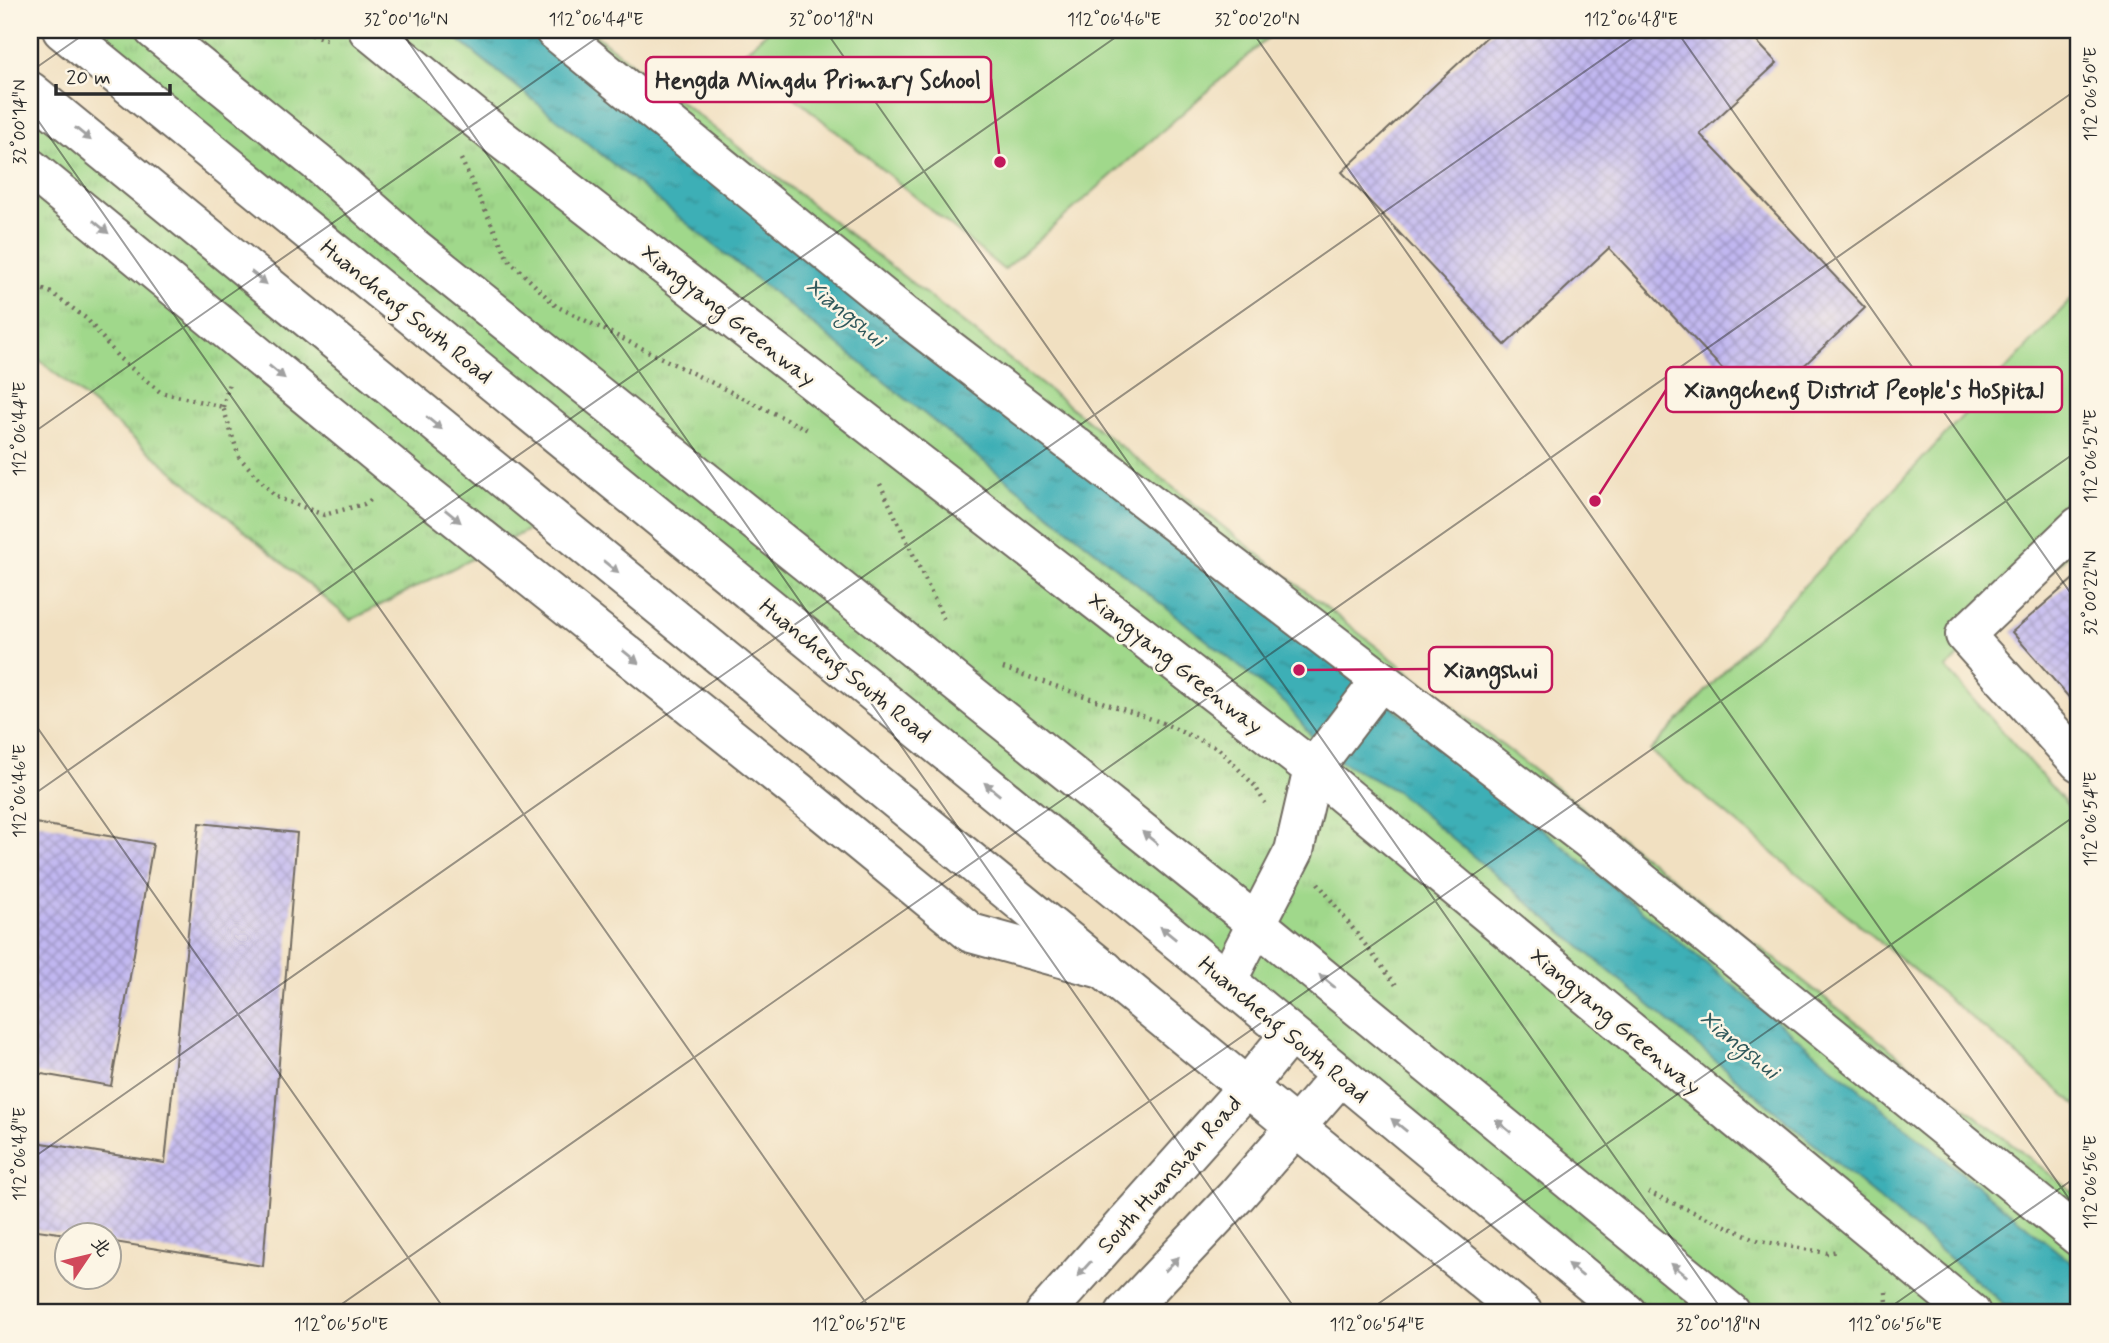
<svg xmlns="http://www.w3.org/2000/svg" width="2109" height="1343" font-family="Mynerve,'LXGW WenKai TC',sans-serif">
	<style>
		.grass { fill: #a0d88b; stroke: #66825b; stroke-width: 2 }
		.park { fill: url(#park-tufts); stroke: #66825b; stroke-width: 2 }
		.water { fill: url(#water-ripples); stroke: #346d70; stroke-width: 2 }
		.building { fill: url(#building-cross-hatch) }
		.lines { fill: none; stroke-linecap: round; stroke-linejoin: round }
		.minor-casing { stroke: #706a60; stroke-width: 42 }
		.major-casing { stroke: #706a60; stroke-width: 42 }
		.highway-casing { stroke: #706a60; stroke-width: 42 }
		.path { stroke: #706a60; stroke-width: 4.5; stroke-dasharray: 2 5; stroke-linecap: butt }
		.minor { stroke: #fff; stroke-width: 38 }
		.major { stroke: #fff; stroke-width: 38 }
		.highway { stroke: #fff; stroke-width: 38 }
		.oneway { fill: #a0a0a0 }
		.ticks { fill: none; stroke: #2b2b2b; stroke-width: 2; stroke-opacity: 0.45 }
		.labels { text-anchor: middle; stroke-width: 5; stroke-linejoin: round; paint-order: stroke }
		.street-label { font-size: 23px; fill: #2b2b2b; stroke: #fcf5e5 }
		.water-label { font-size: 24px; font-style: italic; fill: #31595c; stroke: #fcf5e5 }
		.leader { fill: none; stroke: #c2185b; stroke-width: 2.5 }
		.callout-dot { fill: #c2185b; stroke: #fcf5e5; stroke-width: 2.5 }
		.callout { fill: #fcf5e5; stroke: #c2185b; stroke-width: 2.5 }
		.callout-label { font-size: 24px; text-anchor: middle; font-weight: bold; fill: #2b2b2b }
		.neatline { fill: none; stroke: #2b2b2b; stroke-width: 2.5 }
		.ticks-label { font-size: 18px; text-anchor: middle; fill: #2b2b2b }
	</style>
	<defs>
		<pattern id="park-tufts" width="24" height="20" patternUnits="userSpaceOnUse" patternTransform="scale(1.75)"><rect width="24" height="20" fill="#a0d88b"/><path d="M3 7l-1-3M5 7V3M7 7l1-3M15 17l-1-3M17 17v-4M19 17l1-3" fill="none" stroke="#8aba78"/></pattern>
		<pattern id="water-ripples" width="26" height="14" patternUnits="userSpaceOnUse" patternTransform="scale(1.75)"><rect width="26" height="14" fill="#3dafb6"/><path d="M2 4q2-2 4 0t4 0M15 11q2-2 4 0t4 0" fill="none" stroke="#338f94"/></pattern>
		<pattern id="building-cross-hatch" width="8" height="8" patternUnits="userSpaceOnUse" patternTransform="scale(1.75)"><rect width="8" height="8" fill="#c1b7f1"/><path d="M0 0l8 8M0 8l8-8" fill="none" stroke="#9d95c3"/></pattern>
	</defs>
	<rect width="100%" height="100%" fill="#fcf5e5"/>
	<filter id="ink" filterUnits="userSpaceOnUse"><feTurbulence type="fractalNoise" baseFrequency=".0143" numOctaves="2"/><feDisplacementMap in="SourceGraphic" scale="14" xChannelSelector="R" yChannelSelector="G"/><feConvolveMatrix kernelMatrix="1 2 1 2 8 2 1 2 1" color-interpolation-filters="sRGB"/></filter>
	<filter id="wash" filterUnits="userSpaceOnUse"><feTurbulence type="fractalNoise" baseFrequency=".00686" numOctaves="4" result="noise"/><feDisplacementMap in="SourceGraphic" scale="28" xChannelSelector="R" yChannelSelector="G"/><feGaussianBlur stdDeviation="1.57" result="paint"/><feColorMatrix in="noise" values="0 0 0 0 0 0 0 0 0 0 0 0 0 0 0 0 0 1.4 0 .05"/><feComposite in="paint" operator="in"/></filter>
	<g filter="url(#wash)">
		<rect width="100%" height="100%" fill="#f1e0c1"/>
		<path class="grass" d="M769 30H1277L1004 270 742 54Z
			M2079 291V545L1946 668 2079 818V1107L1650 751Z"/>
		<path class="park" d="M62 30H589L2079 1197V1313H1627Z
			M30 91 552 518 351 620 30 352Z"/>
		<path class="water" d="M446 30H549L1437 743 2079 1269V1313H2014L1396 791 1325 753 1286 704Z"/>
		<g id="blocks">
			<path class="building" d="M1494 30H1746L1777 63 1700 134 1865 308 1759 408 1609 248 1505 345 1342 172Z
				M2079 574V709L2012 632Z
				M30 822 153 844 111 1086 30 1072Z
				M199 823 297 833 263 1266 108 1241V1234H66L30 1229V1141L165 1163Z"/>
		</g>
	</g>
	<g filter="url(#ink)">
		<use href="#blocks" fill-opacity="0" stroke="#706a60" stroke-width="2"/>
		<g class="lines">
			<defs>
				<path id="minor" d="M154 30 317 162 412 246 1257 924 1731 1313
					M368 30 496 135 1313 769 1971 1313
					M554 30 903 314 1605 852 2079 1237
					M30 168 416 486 794 788 971 933 1105 970
					M2079 526 1965 635 2079 762
					M1227 981 1294 851 1313 769 1381 680"/>
				<path id="major" d="M1045 1313 1247 1087 1290 1034
					M1125 1313 1236 1196 1340 1076"/>
				<path id="highway" d="M62 30 1227 981 1627 1313
					M30 91 1523 1313"/>
			</defs>
			<use href="#minor" class="minor-casing"/>
			<use href="#major" class="major-casing"/>
			<use href="#highway" class="highway-casing"/>
			<path class="path" d="M298 30 330 41
				M461 159 508 259 556 306 810 431
				M30 285 52 293 87 319 119 358 160 392 223 407 239 457 276 497 324 515 364 504 374 498
				M223 407 229 383
				M880 484 945 622
				M1003 668 1163 723 1219 749 1255 786 1265 803
				M1318 883 1396 985
				M1648 1192 1760 1241 1827 1253 1838 1251
				M1886 1292 1887 1302 1891 1313"/>
			<use href="#minor" class="minor"/>
			<use href="#major" class="major"/>
			<use href="#highway" class="highway"/>
		</g>
		<defs><path id="oneway-solid" d="M-6-.8H1V-3.2L6.5 0L1 3.2V.8H-6Z" transform="scale(1.75)"/></defs>
		<g class="oneway">
			<use href="#oneway-solid" transform="translate(83 134) rotate(39)"/>
			<use href="#oneway-solid" transform="translate(101 227) rotate(40)"/>
			<use href="#oneway-solid" transform="translate(259 278) rotate(39)"/>
			<use href="#oneway-solid" transform="translate(277 372) rotate(39)"/>
			<use href="#oneway-solid" transform="translate(434 423) rotate(39)"/>
			<use href="#oneway-solid" transform="translate(453 516) rotate(39)"/>
			<use href="#oneway-solid" transform="translate(611 567) rotate(39)"/>
			<use href="#oneway-solid" transform="translate(631 657) rotate(39)"/>
			<use href="#oneway-solid" transform="translate(992 789) rotate(-141)"/>
			<use href="#oneway-solid" transform="translate(1150 838) rotate(-141)"/>
			<use href="#oneway-solid" transform="translate(1168 933) rotate(-141)"/>
			<use href="#oneway-solid" transform="translate(1327 981) rotate(-141)"/>
			<use href="#oneway-solid" transform="translate(1399 1125) rotate(-141)"/>
			<use href="#oneway-solid" transform="translate(1503 1126) rotate(-141)"/>
			<use href="#oneway-solid" transform="translate(1172 1264) rotate(-46)"/>
			<use href="#oneway-solid" transform="translate(1084 1269) rotate(132)"/>
			<use href="#oneway-solid" transform="translate(1575 1270) rotate(-141)"/>
			<use href="#oneway-solid" transform="translate(1679 1270) rotate(-141)"/>
		</g>
	</g>
	<path class="ticks" d="M400 30 1298 1313M825 30 1724 1313M1251 30 2079 1213M1676 30 2079 605M30 72 90 30M30 109 873 1313M30 435 608 30M30 717 447 1313M30 797 1126 30M30 1160 1644 30M329 1313 2079 88M847 1313 2079 450M1365 1313 2079 813M1882 1313 2079 1175"/>
	<g class="labels">
		<g class="street-label">
			<text transform="translate(407 311) rotate(39)" y="8">Huancheng South Road</text>
			<text transform="translate(729 315) rotate(38)" y="8">Xiangyang Greenway</text>
			<text transform="translate(1176 663) rotate(38)" y="8">Xiangyang Greenway</text>
			<text transform="translate(846 670) rotate(39)" y="8">Huancheng South Road</text>
			<text transform="translate(1616 1021) rotate(40)" y="8">Xiangyang Greenway</text>
			<text transform="translate(1284 1029) rotate(40)" y="8">Huancheng South Road</text>
			<text transform="translate(1169 1174) rotate(-48)" y="8">South Huanshan Road</text>
		</g>
		<g class="water-label">
			<text transform="translate(846 312) rotate(39)" y="8">Xiangshui</text>
			<text transform="translate(1740 1044) rotate(39)" y="8">Xiangshui</text>
		</g>
	</g>
	<path class="leader" d="M1000 162L991 79M1595 501L1666 390M1299 670L1429 669"/>
	<g class="callout-dot">
		<circle cx="1000" cy="162" r="7"/>
		<circle cx="1595" cy="501" r="7"/>
		<circle cx="1299" cy="670" r="7"/>
	</g>
	<g class="callout">
		<rect x="646" y="57" width="345" height="45" rx="7"/>
		<rect x="1666" y="367" width="396" height="45" rx="7"/>
		<rect x="1429" y="647" width="123" height="45" rx="7"/>
	</g>
	<g class="callout-label">
		<text x="818" y="88">Hengda Mingdu Primary School</text>
		<text x="1864" y="398">Xiangcheng District People's Hospital</text>
		<text x="1491" y="678">Xiangshui</text>
	</g>
	<rect width="2109" height="1343" fill="none" stroke="#fcf5e5" stroke-width="77"/>
	<g transform="translate(88 1256) rotate(55)"><circle r="33" fill="#fcf5e5" stroke="#a8a49b" stroke-width="2"/>
	<path d="M0-5L12 26L0 18L-12 26Z" fill="#d1495b"/>
	<text y="-10" font-size="19" font-weight="bold" text-anchor="middle" fill="#2b2b2b">北</text>
	</g>
	<path d="M56 84v10h114v-10" fill="none" stroke="#2b2b2b" stroke-width="3.5"/>
	<text x="66" y="84" font-size="21" fill="#2b2b2b" stroke="#fcf5e5" stroke-width="5" paint-order="stroke">20 m</text>
	<rect x="38" y="38" width="2032" height="1266" class="neatline"/>
	<g class="ticks-label">
		<text x="406" y="25">32°00'16"N</text>
		<text x="596" y="25">112°06'44"E</text>
		<text x="831" y="25">32°00'18"N</text>
		<text x="1114" y="25">112°06'46"E</text>
		<text x="1257" y="25">32°00'20"N</text>
		<text x="1631" y="25">112°06'48"E</text>
		<text transform="translate(2090 94) rotate(-90)" y="6">112°06'50"E</text>
		<text transform="translate(19 122) rotate(-90)" y="6">32°00'14"N</text>
		<text transform="translate(19 429) rotate(-90)" y="6">112°06'44"E</text>
		<text transform="translate(2090 456) rotate(-90)" y="6">112°06'52"E</text>
		<text transform="translate(2090 593) rotate(-90)" y="6">32°00'22"N</text>
		<text transform="translate(19 791) rotate(-90)" y="6">112°06'46"E</text>
		<text transform="translate(2090 819) rotate(-90)" y="6">112°06'54"E</text>
		<text transform="translate(19 1154) rotate(-90)" y="6">112°06'48"E</text>
		<text transform="translate(2090 1182) rotate(-90)" y="6">112°06'56"E</text>
		<text x="341" y="1330">112°06'50"E</text>
		<text x="859" y="1330">112°06'52"E</text>
		<text x="1377" y="1330">112°06'54"E</text>
		<text x="1718" y="1330">32°00'18"N</text>
		<text x="1895" y="1330">112°06'56"E</text>
	</g>
</svg>
